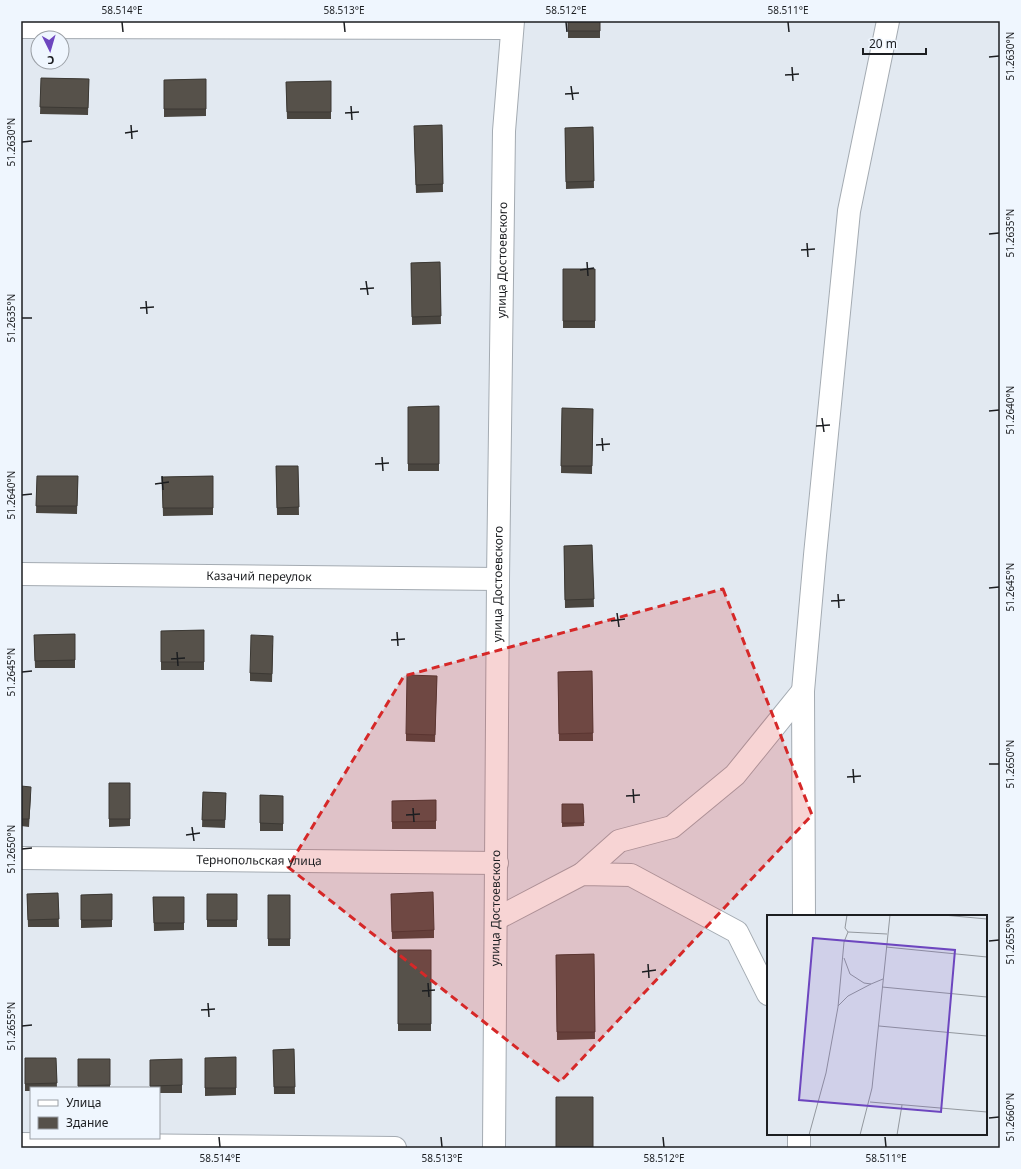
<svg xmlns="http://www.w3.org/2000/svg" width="1021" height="1169" font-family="'Noto Sans',sans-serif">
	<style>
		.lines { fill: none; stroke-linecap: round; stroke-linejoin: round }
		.minor-casing { stroke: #a4abb2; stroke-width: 24 }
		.minor { stroke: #fff; stroke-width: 22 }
		.wall { fill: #4a4640 }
		.building { fill: #56514a; stroke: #3c3934 }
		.marked { fill: #d62828; fill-opacity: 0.2; stroke: #d62828; stroke-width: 3; stroke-dasharray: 8 5; stroke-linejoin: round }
		.ticks { fill: none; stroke: #1c1e21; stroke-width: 1.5 }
		.labels { text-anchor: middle; stroke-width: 4; stroke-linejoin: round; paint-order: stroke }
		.street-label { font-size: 12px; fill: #1c1e21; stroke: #eff6fe }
		.inset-road { fill: none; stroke: #93989e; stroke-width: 1 }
		.view { fill: #6d46bf; fill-opacity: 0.15; stroke: #6d46bf; stroke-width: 2 }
		.inset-edge { fill: none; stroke: #1c1e21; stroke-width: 2 }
		.neatline { fill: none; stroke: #1c1e21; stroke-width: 1.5 }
		.ticks-label { font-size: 10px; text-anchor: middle; fill: #1c1e21 }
	</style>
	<rect width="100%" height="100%" fill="#e2e9f1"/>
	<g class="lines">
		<defs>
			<g id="minor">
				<path d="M21 27 511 28"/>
				<path id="s1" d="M21 574 498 579"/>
				<path id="s2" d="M21 858 497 863"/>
				<path d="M582 874 619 841 672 827 735 775 803 691"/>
				<path d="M804 916 803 691 815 555 849 211 888 21"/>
				<path d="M496 919 582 874 631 875 737 932 768 994"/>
				<path d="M799 1134V1148"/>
				<path d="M21 1144 395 1148"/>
				<path id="s3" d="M494 1148 498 579 504 131 513 21"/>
			</g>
		</defs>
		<use href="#minor" class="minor-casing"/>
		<use href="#minor" class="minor"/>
	</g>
	<path class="wall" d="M568 21H600V38H568Z
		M41 78 89 79 88 115 40 114Z
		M206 79V116L164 117V80Z
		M331 81V119H287L286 82Z
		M442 125 443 192 416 193 414 133Z
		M593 127 594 188 566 189 565 128Z
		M440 262 441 324 412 325 411 263Z
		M563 269H595V328H563Z
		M439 406V471H408V407Z
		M562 408 593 409 592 474 561 473Z
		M276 466H298L299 515H277Z
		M37 476H78L77 514 36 513Z
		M213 476V515L163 516 162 477Z
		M592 545 594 607 565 608 564 546Z
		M204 630V670H161V631Z
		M75 634V668H35L34 635Z
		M273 644 272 682 250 681V673Z
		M592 671 593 741H559L558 672Z
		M437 676 435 742 406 741V734Z
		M109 783H130V826L109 827Z
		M21 786 31 794 29 827 21 826Z
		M203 792 226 793 225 828 202 827Z
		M260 795 283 796V831H260Z
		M436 800V829H392V801Z
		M562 804H583L584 826 562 827Z
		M58 893 59 927H28L27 894Z
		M112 894V927L81 928V895Z
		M207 894H237V927H207Z
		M391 894 434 930V938L392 939Z
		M268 895H290V946H268Z
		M153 897H184V930L154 931Z
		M398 950H431V1031H398Z
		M594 954 595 1039 557 1040 556 955Z
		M294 1049 295 1094H274L273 1050Z
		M236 1057V1095L205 1096V1058Z
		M25 1058H56L57 1088H31V1091H25Z
		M78 1059H110V1088H78Z
		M182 1059V1093H159V1088H150V1060Z"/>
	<path class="building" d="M568 21H600V31H568Z
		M41 78 89 79 88 108 40 107Z
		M206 79V109H164V80Z
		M331 81V112H287L286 82Z
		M442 125 443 184 416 185 414 126Z
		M593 127 594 181 566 182 565 128Z
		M440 262 441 316 412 317 411 263Z
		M563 269H595V321H563Z
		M439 406V464H408V407Z
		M562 408 593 409 592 466H561Z
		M276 466H298L299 507 277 508Z
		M37 476H78L77 506H36Z
		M213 476V508H163L162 477Z
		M592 545 594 599 565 600 564 546Z
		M204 630V662H161V631Z
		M75 634V660L35 661 34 635Z
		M251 635 273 636 272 674 250 673Z
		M592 671 593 733 559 734 558 672Z
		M407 675 437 676 435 735 406 734Z
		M109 783H130V819H109Z
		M21 786 31 787 29 819H21Z
		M203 792 226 793 225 820H202Z
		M260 795 283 796V824L260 823Z
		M436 800V821L392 822V801Z
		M562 804H583L584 823H562Z
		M433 892 434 930 392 932 391 894Z
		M58 893 59 919 28 920 27 894Z
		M112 894V920H81V895Z
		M207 894H237V920H207Z
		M268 895H290V939H268Z
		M153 897H184V923H154Z
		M398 950H431V1024H398Z
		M594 954 595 1032H557L556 955Z
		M294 1049 295 1087H274L273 1050Z
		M236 1057V1088H205V1058Z
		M25 1058H56L57 1083 25 1084Z
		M78 1059H110V1085L78 1086Z
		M182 1059V1085L150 1086V1060Z
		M556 1097H593V1148H556Z"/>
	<path class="marked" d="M723 589 812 815 560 1082 288 867 404 676Z"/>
	<path class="ticks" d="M122 22 123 32M344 22 345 32M566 22 567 32M788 22 789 32M989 57 999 56M792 67 793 81M785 75 799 74M571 86 573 100M565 94 579 93M351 106 352 120M345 113 359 112M131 125 132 139M125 133 138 131M22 142 32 141M989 234 999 233M807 243 808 257M801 250 815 249M587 262 588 276M580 270 594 268M366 281 368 295M360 289 374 288M146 301 147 314M140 308 154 307M22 318H32M989 411 999 410M822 418 824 432M816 426 830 425M602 438 603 451M596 445 610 444M382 457 383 471M375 464 389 463M162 476 163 490M155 484 169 482M22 495 32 494M989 588 999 587M838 594 839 608M831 601 845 600M617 613 619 627M611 621 625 619M397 632 398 646M391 640 405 639M177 652 178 666M171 659 185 658M22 672 32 671M989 764H999M853 769 854 783M847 777 861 776M633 789 634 803M626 796 640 795M413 808 414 822M406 815 420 814M192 827 194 841M186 835 200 833M22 849 32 848M989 941 999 940M648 964 649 978M642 972 656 970M428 983 429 997M422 991 435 990M208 1003 209 1017M201 1010 215 1009M22 1026 32 1025M989 1118 999 1117M219 1137 220 1147M441 1137 442 1147M663 1137 664 1147M885 1137 886 1147"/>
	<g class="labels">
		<g class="street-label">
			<text dy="4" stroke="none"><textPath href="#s3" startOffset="888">улица Достоевского</textPath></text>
			<text dy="4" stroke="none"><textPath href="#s1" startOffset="238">Казачий переулок</textPath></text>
			<text dy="4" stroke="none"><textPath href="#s3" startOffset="564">улица Достоевского</textPath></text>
			<text dy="4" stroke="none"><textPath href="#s2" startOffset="238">Тернопольская улица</textPath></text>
			<text dy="4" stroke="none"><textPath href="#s3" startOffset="240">улица Достоевского</textPath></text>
		</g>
	</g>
	<g transform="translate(767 915)">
		<rect width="220" height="220" fill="#e2e9f1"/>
		<path class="inset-road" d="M80 0 78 13 81 17 120 19M176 0 220 4M119 32 220 42M77 43 83 59 97 68 104 69 116 64M115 72 220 82M71 91 81 81 104 69M112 111 220 121M103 187 220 197M42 220 59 158 71 92 77 27 81 17M93 220 105 173 123 0M130 220 135 190"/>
		<path class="view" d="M46 23 188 35 174 197 32 185Z"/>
		<rect width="220" height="220" class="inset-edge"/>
	</g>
	<rect width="1021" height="1169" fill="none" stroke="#eff6fe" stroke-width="44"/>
	<rect x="30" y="1087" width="130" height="52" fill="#eff6fe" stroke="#9ba0a6"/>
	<rect x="38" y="1100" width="20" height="6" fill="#ffffff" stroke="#9ba0a6"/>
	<text x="66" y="1107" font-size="12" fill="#1c1e21">Улица</text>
	<rect x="38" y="1117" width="20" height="12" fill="#56514a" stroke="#9ba0a6"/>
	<text x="66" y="1127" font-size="12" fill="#1c1e21">Здание</text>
	<g transform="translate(50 50) rotate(175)"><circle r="19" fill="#eff6fe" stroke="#9ba0a6"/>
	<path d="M0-3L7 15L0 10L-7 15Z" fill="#6d46bf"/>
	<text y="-6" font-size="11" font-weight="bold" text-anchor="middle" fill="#1c1e21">С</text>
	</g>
	<path d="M863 48v6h63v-6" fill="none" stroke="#1c1e21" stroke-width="2"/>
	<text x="869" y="48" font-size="12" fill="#1c1e21" stroke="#eff6fe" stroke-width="3" paint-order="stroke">20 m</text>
	<rect x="22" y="22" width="977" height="1125" class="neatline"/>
	<g class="ticks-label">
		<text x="122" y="14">58.514°E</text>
		<text x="344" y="14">58.513°E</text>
		<text x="566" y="14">58.512°E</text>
		<text x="788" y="14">58.511°E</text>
		<text transform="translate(1010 56) rotate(-90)" y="4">51.2630°N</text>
		<text transform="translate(11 142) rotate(-90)" y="4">51.2630°N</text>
		<text transform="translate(1010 233) rotate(-90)" y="4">51.2635°N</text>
		<text transform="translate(11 318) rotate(-90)" y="4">51.2635°N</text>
		<text transform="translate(1010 410) rotate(-90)" y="4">51.2640°N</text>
		<text transform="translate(11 495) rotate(-90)" y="4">51.2640°N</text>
		<text transform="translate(1010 587) rotate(-90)" y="4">51.2645°N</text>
		<text transform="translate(11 672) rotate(-90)" y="4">51.2645°N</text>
		<text transform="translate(1010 764) rotate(-90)" y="4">51.2650°N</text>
		<text transform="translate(11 849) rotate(-90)" y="4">51.2650°N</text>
		<text transform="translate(1010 940) rotate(-90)" y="4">51.2655°N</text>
		<text transform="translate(11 1026) rotate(-90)" y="4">51.2655°N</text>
		<text transform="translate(1010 1117) rotate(-90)" y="4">51.2660°N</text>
		<text x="220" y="1162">58.514°E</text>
		<text x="442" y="1162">58.513°E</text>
		<text x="664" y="1162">58.512°E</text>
		<text x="886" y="1162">58.511°E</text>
	</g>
</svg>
